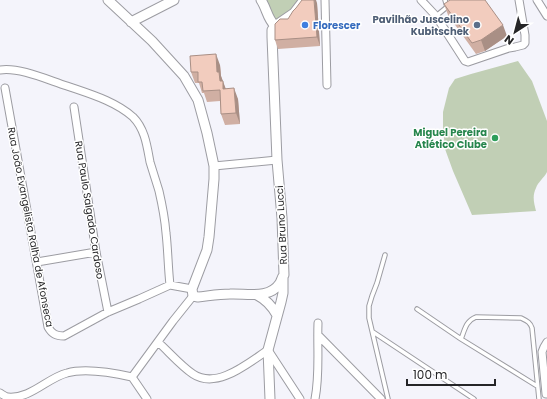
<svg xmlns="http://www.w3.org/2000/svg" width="547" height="399" font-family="Poppins,sans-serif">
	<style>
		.green { fill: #c1cfb5 }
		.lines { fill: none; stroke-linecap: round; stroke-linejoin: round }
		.service-casing { stroke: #9c9ca2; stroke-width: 5.5 }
		.minor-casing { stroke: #9c9ca2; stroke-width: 9 }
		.tertiary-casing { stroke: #9c9ca2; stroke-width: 11 }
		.service { stroke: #fff; stroke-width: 3.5 }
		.minor { stroke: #fff; stroke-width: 7 }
		.tertiary { stroke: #fff; stroke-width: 9 }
		.wall { fill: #d0afa3 }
		.shaded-wall { fill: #a98f85 }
		.building { fill: #f2ccbe; stroke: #a98f85 }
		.shop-dot { fill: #3f7fe0; stroke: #fff; stroke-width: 1.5 }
		.service-dot { fill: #5c6f8a; stroke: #fff; stroke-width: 1.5 }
		.leisure-dot { fill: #2e9e5b; stroke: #fff; stroke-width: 1.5 }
		.labels { text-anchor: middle; stroke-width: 3; stroke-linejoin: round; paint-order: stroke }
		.service-label { font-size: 10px; font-weight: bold; fill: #4e5e75; stroke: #fff; text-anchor: end }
		.shop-label { font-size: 10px; font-weight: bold; fill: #366cbe; stroke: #fff; text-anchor: start }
		.leisure-label { font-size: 10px; font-weight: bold; fill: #27864d; stroke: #fff; text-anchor: end }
		.street-label { font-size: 10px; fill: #252527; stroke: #fff }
	</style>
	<rect width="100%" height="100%" fill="#f4f4fb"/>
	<path class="green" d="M264 0H301L295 8 277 21 272 17Z
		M518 61 532 81 547 121V172C544 178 538 182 536 188 532 196 534 203 536 211L472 215 453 171 445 149 443 127V112L449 88 455 79 471 74Z"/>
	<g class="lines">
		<defs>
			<path id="service" d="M436 16 447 7 445 0
				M385 255 377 283 372 296 369 306V318L388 399
				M417 309 461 339 537 386
				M373 332 474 399
				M461 339C465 329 466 321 476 317L521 318C527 321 530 322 532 328L539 399"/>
			<path id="minor" d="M325 0 327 85
				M421 0 436 16 465 61 468 62 509 48 515 47 523 45 525 43V35L519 0
				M537 0 547 16
				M0 70C20 67 48 80 67 86 90 94 115 101 133 117 145 129 147 146 150 162 153 172 156 181 159 191 162 204 165 220 166 233 168 250 168 267 170 285
				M5 88 48 327C52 334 56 336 64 336L108 312 139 299 170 285 192 289
				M74 107 96 252 108 312
				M214 166 277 160
				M37 262 96 252
				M318 335 381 399
				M158 342C169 352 181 366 193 374 217 390 248 363 268 350L300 399
				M132 377 147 399
				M0 393C3 395 6 397 8 397 31 399 47 378 67 373 85 368 114 373 132 377L173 321 193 296
				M546 394 542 352 544 347 547 342
				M315 399C320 374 317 348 318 323"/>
			<path id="tertiary" d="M108 0 152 41 184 76 198 100 207 133 214 166V179L209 237 207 250 192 289 193 296 198 297C208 296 219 294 230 294 246 293 269 300 280 283 281 281 282 277 284 275L282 218 277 160 272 37V30L275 26
				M261 0C267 9 267 18 275 26L294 13 304 0
				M131 22 174 0
				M257 295C267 300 272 306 277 315
				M270 399 268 350 281 302 283 293V278"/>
		</defs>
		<use href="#service" class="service-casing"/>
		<use href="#minor" class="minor-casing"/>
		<use href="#tertiary" class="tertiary-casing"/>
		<use href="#service" class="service"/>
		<use href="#minor" class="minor"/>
		<use href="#tertiary" class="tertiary"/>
	</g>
	<path class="wall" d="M317 3 320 46 278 49 275 40Z
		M444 4 507 36 485 51 476 54 448 15Z
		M220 65 221 76 225 88 238 99 240 124 225 125 221 114 220 101 207 102 204 93H202L199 83H195L191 72Z"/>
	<path class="shaded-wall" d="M314 0H316L317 3 320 46 317 37Z
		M503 25 507 36 485 51 481 40Z
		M216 54 220 65 221 76 227 92V100L217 72Z
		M234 88 238 99 240 124 236 113Z"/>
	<path class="building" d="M302 0H314L317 37 275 40V24L280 19H288L293 11 296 8Z
		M450 0H485L503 25 481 40 472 43 444 4Z
		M216 54 217 72H219L220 81H223V89L234 88 236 113 221 114 220 90 203 91 202 82H198V72H191L190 56Z"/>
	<circle class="shop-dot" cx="305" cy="25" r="4"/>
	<circle class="service-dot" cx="477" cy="25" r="4"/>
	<circle class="leisure-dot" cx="495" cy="138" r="4"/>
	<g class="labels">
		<g class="service-label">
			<text x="469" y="23">Pavilhão Juscelino<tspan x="469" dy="12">Kubitschek</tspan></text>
		</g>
		<g class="shop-label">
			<text x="313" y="29">Florescer</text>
		</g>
		<g class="leisure-label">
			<text x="487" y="136">Miguel Pereira<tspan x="487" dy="12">Atlético Clube</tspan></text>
		</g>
		<g class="street-label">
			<text transform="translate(90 210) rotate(81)" y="4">Rua Paulo Salgado Cardoso</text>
			<text transform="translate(281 225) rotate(-93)" y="4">Rua Bruno Lucci</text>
			<text transform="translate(31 227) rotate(79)" y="4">Rua João Evangelista Ralha de Afonseca</text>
		</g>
	</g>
	<g transform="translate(515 32) rotate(216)" stroke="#ffffff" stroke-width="3" paint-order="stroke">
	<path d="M0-3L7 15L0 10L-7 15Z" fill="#252527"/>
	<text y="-6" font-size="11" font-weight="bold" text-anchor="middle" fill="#252527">N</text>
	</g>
	<path d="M407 379v6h88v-6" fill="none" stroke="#252527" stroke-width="2"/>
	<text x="413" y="379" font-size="12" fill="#252527" stroke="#ffffff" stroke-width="3" paint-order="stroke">100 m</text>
</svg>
